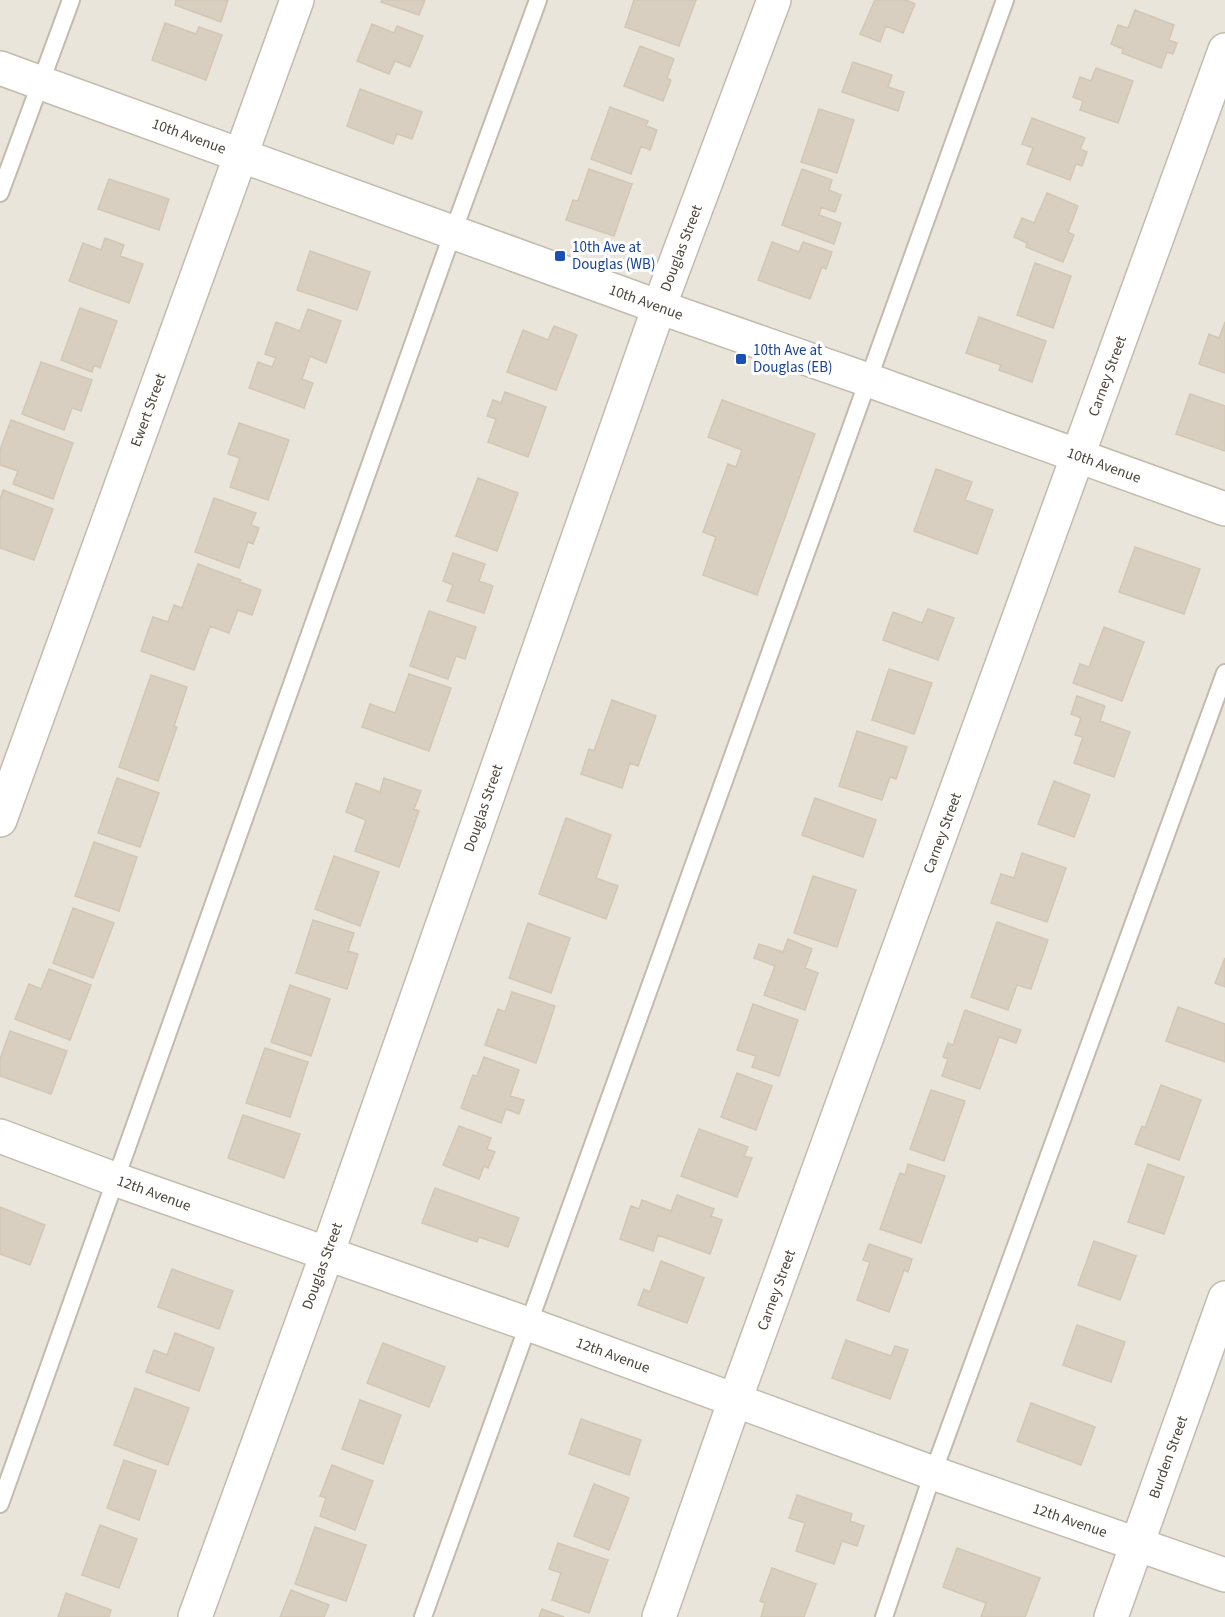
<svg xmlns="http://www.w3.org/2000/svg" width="1225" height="1617" font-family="'Source Sans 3',sans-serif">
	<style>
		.residential { fill: #eae5da }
		.building { fill: #d8cfc1; stroke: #d3c7b4; stroke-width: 1.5 }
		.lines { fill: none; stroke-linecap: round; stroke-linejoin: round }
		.service-casing { stroke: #c2bbae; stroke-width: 20 }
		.minor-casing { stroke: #c2bbae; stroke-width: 36 }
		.tertiary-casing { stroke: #c2bbae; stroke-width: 36 }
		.service { stroke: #fff; stroke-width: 16 }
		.minor { stroke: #fff; stroke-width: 33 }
		.tertiary { stroke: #fff; stroke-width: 33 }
		.transit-dot { fill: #1a4fb4; stroke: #fff; stroke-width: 2 }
		.labels { text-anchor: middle; stroke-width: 6; stroke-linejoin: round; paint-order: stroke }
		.street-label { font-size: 15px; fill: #4b4439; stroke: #fff }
		.transit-label { font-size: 15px; fill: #164399; stroke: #fff; text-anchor: start }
	</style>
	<rect width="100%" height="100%" fill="#f6f3ec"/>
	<path class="residential" d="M0 0H1225V1617H0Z"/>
	<path class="building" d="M176 0H228L221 22 175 5Z
		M382 0H425L419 15 381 2Z
		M634 0H696L679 46 625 27Z
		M875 0H906L915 4 903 33 886 26 880 42 860 34Z
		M1135 10 1174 25 1169 40 1177 43 1173 54 1167 52 1161 68 1122 53 1123 49 1111 44 1118 25 1128 28Z
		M165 23 196 34 199 27 222 35 206 80 152 60Z
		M372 24 394 33 397 26 423 36 410 67 395 61 389 74 357 61Z
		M640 46 674 59 667 78 671 80 663 101 624 86Z
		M853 62 892 75 888 87 904 92 898 111 842 92Z
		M1096 68 1133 81 1118 123 1080 110 1083 101 1073 97 1080 77 1091 81Z
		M360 89 422 112 412 139 397 134 393 144 347 126Z
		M610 107 648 121 646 126 657 130 650 150 641 146 631 174 591 159Z
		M819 109 854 120 837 173 801 162Z
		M1032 118 1085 138 1080 149 1087 152 1082 166 1076 164 1070 180 1027 164 1033 148 1022 144Z
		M589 169 632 184 614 236 566 220 573 200 578 201Z
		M802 169 832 180 829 190 841 195 835 212 821 207 819 215 841 223 834 244 782 225Z
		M109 179 169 199 159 230 98 209Z
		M1047 193 1078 206 1068 232 1074 235 1063 262 1026 247 1027 243 1014 237 1022 218 1034 223Z
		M105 238 124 245 120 256 143 264 129 303 69 281 83 243 101 250Z
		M772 242 799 252 803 242 832 252 826 269 822 267 810 299 758 280Z
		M310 251 370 272 357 310 297 290Z
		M1035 263 1071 276 1053 328 1017 315Z
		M80 308 117 321 100 368 94 365 92 372 61 360Z
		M308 309 341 321 326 363 310 356 302 379 313 383 304 408 249 388 258 362 272 367 276 358 265 354 276 322 300 331Z
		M979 317 1046 341 1032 382 999 370 1001 365 966 353Z
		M1225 322V373L1199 364 1209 334 1219 338Z
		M554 326 577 335 556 390 507 372 523 330 548 340Z
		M41 362 92 380 81 411 72 408 64 430 22 414Z
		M505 392 546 407 528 457 488 442 496 419 487 416 493 400 501 403Z
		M1190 394 1225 406V451L1176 434Z
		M722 400 815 434 757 595 703 575 716 537 703 532 728 464 736 467 742 450 708 437Z
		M11 420 73 443 53 499 13 484 18 471 0 465V450Z
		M239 423 289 440 268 500 230 487 240 458 228 454Z
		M936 469 972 482 965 500 993 510 977 554 914 531Z
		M478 478 518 493 497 551 456 536Z
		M3 490 53 509 34 560 0 548V499Z
		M214 498 256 513 251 525 259 528 253 544 248 542 239 568 195 552Z
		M1135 547 1200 569 1184 614 1119 592Z
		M453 553 485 564 479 581 493 586 484 613 447 601 453 585 443 581Z
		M198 564 241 580 240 582 261 590 252 615 238 610 229 633 210 626 194 670 141 651 153 617 168 622 174 605 182 608Z
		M928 609 954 618 938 660 883 640 893 612 922 623Z
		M429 611 476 627 465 659 456 656 448 679 410 666Z
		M1104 627 1144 642 1122 701 1073 683 1080 664 1089 667Z
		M889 669 932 683 914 734 872 720Z
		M409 674 451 688 429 751 362 727 370 704 395 713Z
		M151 675 187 687 174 726 177 727 158 781 119 767Z
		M1077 696 1105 706 1100 721 1130 732 1114 777 1074 763 1083 737 1075 735 1081 718 1071 714Z
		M612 700 656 716 638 766 630 763 622 788 581 774 589 749 594 751Z
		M857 731 907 747 896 779 890 777 882 800 839 786Z
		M117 778 159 793 140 847 98 833Z
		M384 778 421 791 414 809 419 811 399 867 355 851 366 820 346 812 356 783 380 792Z
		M1054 781 1090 795 1074 837 1038 824Z
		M815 798 876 820 863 857 802 835Z
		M566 818 611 835 596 878 618 886 606 919 539 894Z
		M94 842 137 857 119 911 75 896Z
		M1022 853 1066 868 1047 922 991 903 1001 874 1014 878Z
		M334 856 379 872 360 926 315 909Z
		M813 876 856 890 837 947 794 933Z
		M73 908 114 923 93 978 53 963Z
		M313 920 354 933 348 951 358 954 347 989 296 973Z
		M997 922 1048 940 1031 989 1017 985 1008 1010 971 997Z
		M528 923 570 938 551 993 509 978Z
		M788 939 812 949 805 968 818 973 805 1010 764 995 775 966 754 958 759 944 783 952Z
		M1225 958V987L1215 983Z
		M49 969 91 985 70 1040 15 1019 29 984 41 989Z
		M290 985 330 999 311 1056 271 1042Z
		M512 992 555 1006 536 1063 485 1045 498 1009 505 1012Z
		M753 1004 798 1020 779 1076 752 1067 756 1056 737 1050Z
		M1178 1007 1225 1024V1062L1166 1041Z
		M965 1010 1021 1030 1016 1043 999 1037 980 1089 942 1076 948 1059 943 1057 948 1043 953 1045Z
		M10 1031 67 1051 51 1094 0 1076V1059Z
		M265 1048 308 1062 290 1117 246 1103Z
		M484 1057 519 1070 510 1096 524 1100 519 1114 506 1109 501 1123 461 1108 473 1075 477 1076Z
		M737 1073 772 1086 756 1130 721 1117Z
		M1161 1085 1201 1100 1179 1160 1135 1144 1142 1126 1145 1128Z
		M931 1090 965 1101 944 1161 910 1149Z
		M243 1115 300 1134 284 1178 228 1158Z
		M459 1126 491 1138 487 1149 495 1152 488 1168 484 1166 479 1179 443 1165Z
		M699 1129 748 1147 744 1156 752 1158 737 1197 681 1176Z
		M908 1164 945 1176 921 1243 880 1229 900 1173 905 1175Z
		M1148 1164 1184 1177 1164 1234 1128 1222Z
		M435 1188 519 1218 508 1247 479 1237 477 1242 422 1223Z
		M677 1195 714 1209 711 1216 722 1220 710 1254 658 1235 653 1251 620 1239 631 1206 639 1209 642 1200 671 1211Z
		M0 1207 45 1225 30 1265 0 1254Z
		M1094 1241 1136 1256 1120 1300 1078 1285Z
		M869 1244 912 1259 908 1272 904 1270 889 1312 857 1300 870 1262 863 1260Z
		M661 1261 704 1278 687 1323 638 1305 644 1289 650 1292Z
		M172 1269 233 1291 219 1329 158 1307Z
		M1077 1325 1125 1342 1111 1382 1063 1365Z
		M175 1333 214 1348 199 1391 146 1372 154 1350 167 1355Z
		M846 1340 891 1356 895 1346 908 1350 890 1399 832 1378Z
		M383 1343 445 1367 429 1407 367 1383Z
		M135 1388 189 1408 168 1465 114 1445Z
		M360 1400 401 1415 383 1464 342 1449Z
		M1031 1403 1095 1427 1081 1465 1017 1441Z
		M581 1419 641 1440 629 1475 569 1454Z
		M124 1460 156 1471 139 1520 107 1508Z
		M332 1465 373 1481 355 1530 320 1516 326 1498 320 1496Z
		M594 1484 629 1498 609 1550 574 1536Z
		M797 1495 852 1514 850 1521 864 1526 857 1546 842 1541 834 1564 796 1551 805 1523 789 1518Z
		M100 1525 137 1539 119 1588 82 1575Z
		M315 1527 366 1545 346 1601 295 1584Z
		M558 1543 608 1560 589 1613 552 1600 561 1573 549 1569Z
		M957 1548 1040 1578 1025 1617H981L986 1603 943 1587Z
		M772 1568 816 1584 804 1617H761L765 1603 760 1601Z
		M291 1590 329 1605 324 1617H280Z
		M66 1593 111 1610 109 1617H58Z
		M542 1609 564 1617H539Z"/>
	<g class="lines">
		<defs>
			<path id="service" d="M0 193 71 0
				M0 1504 453 232 538 0
				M423 1617 1005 0
				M884 1617 933 1473 1225 673"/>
			<path id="minor" d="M0 820 297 0
				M0 1136 117 1180 528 1324 933 1473 1225 1575
				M195 1617 327 1254 659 307 774 0
				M1111 1617 1225 1298"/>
			<path id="tertiary" d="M0 68 659 307 868 380 1225 509
				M659 1617 735 1400 1225 50"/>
		</defs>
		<use href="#service" class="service-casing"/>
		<use href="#minor" class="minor-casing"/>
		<use href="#tertiary" class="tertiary-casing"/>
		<use href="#service" class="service"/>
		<use href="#minor" class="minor"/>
		<use href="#tertiary" class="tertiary"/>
	</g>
	<g class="transit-dot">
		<rect x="554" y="250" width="12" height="12" rx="3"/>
		<rect x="735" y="353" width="12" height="12" rx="3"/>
	</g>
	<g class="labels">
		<g class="street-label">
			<text transform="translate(189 136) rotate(20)" y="5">10th Avenue</text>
			<text transform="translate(681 248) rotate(-69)" y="5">Douglas Street</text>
			<text transform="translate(646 302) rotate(20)" y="5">10th Avenue</text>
			<text transform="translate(1107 376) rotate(-70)" y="5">Carney Street</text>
			<text transform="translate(148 410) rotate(-70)" y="5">Ewert Street</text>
			<text transform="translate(1104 465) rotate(20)" y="5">10th Avenue</text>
			<text transform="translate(483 808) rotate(-71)" y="5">Douglas Street</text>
			<text transform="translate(942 833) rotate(-70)" y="5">Carney Street</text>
			<text transform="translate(154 1193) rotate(20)" y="5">12th Avenue</text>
			<text transform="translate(322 1266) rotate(-70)" y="5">Douglas Street</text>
			<text transform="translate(776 1290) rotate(-70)" y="5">Carney Street</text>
			<text transform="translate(613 1355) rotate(20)" y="5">12th Avenue</text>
			<text transform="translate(1168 1457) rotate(-70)" y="5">Burden Street</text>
			<text transform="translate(1070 1520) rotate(19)" y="5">12th Avenue</text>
		</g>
		<g class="transit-label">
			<text x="572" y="252">10th Ave at<tspan x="572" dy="17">Douglas (WB)</tspan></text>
			<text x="753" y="355">10th Ave at<tspan x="753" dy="17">Douglas (EB)</tspan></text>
		</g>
	</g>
</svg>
